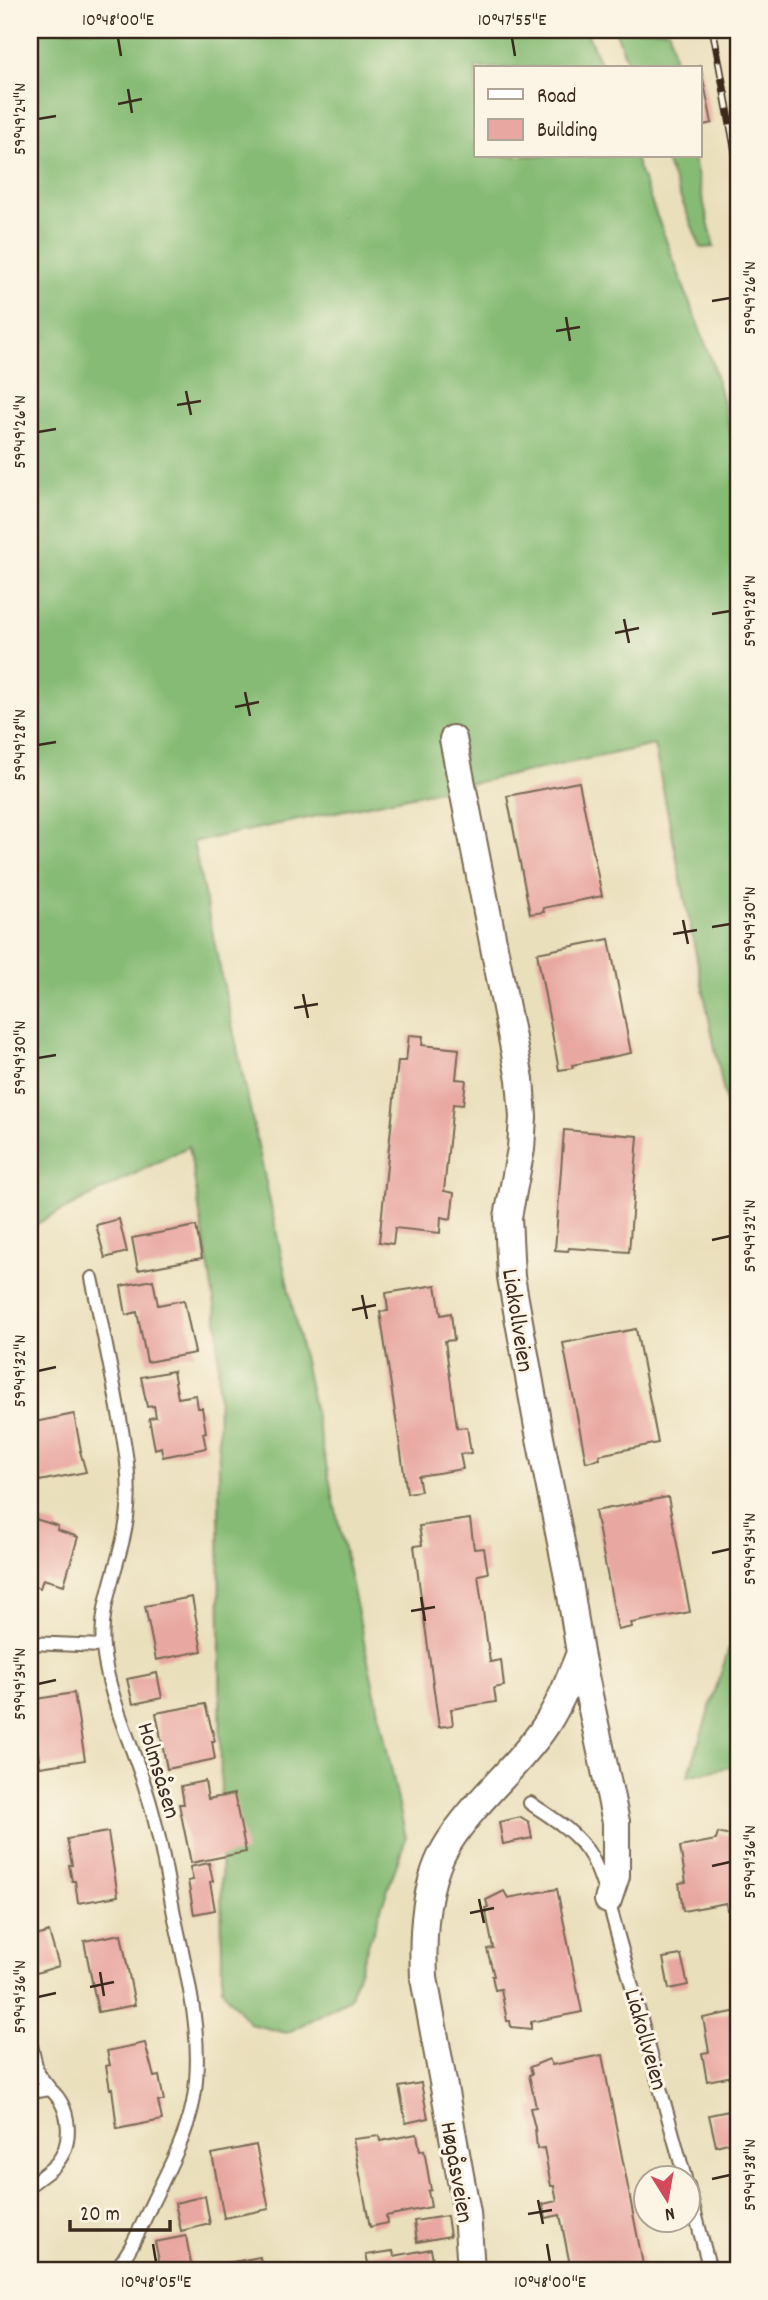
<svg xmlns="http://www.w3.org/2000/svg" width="768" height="2300" font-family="Dekko,sans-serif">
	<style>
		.forest { fill: #86bb75; stroke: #60724a; stroke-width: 2 }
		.building { fill: #e8a7a1 }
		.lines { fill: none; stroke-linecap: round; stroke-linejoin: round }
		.service-casing { stroke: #786955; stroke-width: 16 }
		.minor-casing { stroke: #786955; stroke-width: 30 }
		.service { stroke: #fff; stroke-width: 12 }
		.minor { stroke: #fff; stroke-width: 26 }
		.rail-casing { stroke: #3b2a1e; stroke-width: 8 }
		.rail { stroke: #fcf5e5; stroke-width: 5; stroke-dasharray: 16; stroke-linecap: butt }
		.ticks { fill: none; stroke: #3b2a1e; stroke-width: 2.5 }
		.labels { text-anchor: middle; stroke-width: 6; stroke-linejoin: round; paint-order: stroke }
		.street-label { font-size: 24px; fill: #3b2a1e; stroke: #fcf5e5 }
		.neatline { fill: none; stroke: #3b2a1e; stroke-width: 2.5 }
		.ticks-label { font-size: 18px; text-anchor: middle; fill: #3b2a1e }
	</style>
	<rect width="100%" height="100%" fill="#fcf5e5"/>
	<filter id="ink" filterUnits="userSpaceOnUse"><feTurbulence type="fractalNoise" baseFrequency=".0143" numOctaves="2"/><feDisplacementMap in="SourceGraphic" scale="14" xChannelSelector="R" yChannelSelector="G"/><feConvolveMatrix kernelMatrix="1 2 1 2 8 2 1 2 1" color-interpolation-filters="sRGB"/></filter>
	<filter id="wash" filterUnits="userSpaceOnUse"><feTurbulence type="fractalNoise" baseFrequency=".00686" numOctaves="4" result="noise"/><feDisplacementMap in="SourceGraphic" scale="28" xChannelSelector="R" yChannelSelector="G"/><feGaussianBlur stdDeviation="1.57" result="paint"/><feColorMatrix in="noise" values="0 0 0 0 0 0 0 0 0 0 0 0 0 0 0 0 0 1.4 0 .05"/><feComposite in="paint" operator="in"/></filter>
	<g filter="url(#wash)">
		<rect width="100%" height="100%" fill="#eadfbb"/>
		<path class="forest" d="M30 30H586L602 68H476V156H634L713 364 738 463V1163L654 745 193 842 406 1838 349 1999 287 2033 250 2024 222 1989 218 1325 189 1146 30 1227Z
			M615 30H669L676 68H630Z
			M664 156H693L714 247 701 248Z
			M738 1620V1765L688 1776Z"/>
		<g id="blocks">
			<path class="building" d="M700 64 712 123 700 126Z
				M579 782 602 896 543 908 544 912 530 914 507 796Z
				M609 939 631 1053 572 1065 573 1068 559 1070 537 953Z
				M409 1035 423 1036 422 1045 459 1049 456 1079 466 1080 463 1105 453 1104 444 1191 454 1193 451 1219 441 1217 440 1233 395 1228 393 1244 379 1242 398 1061H406Z
				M564 1130 638 1136 629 1252 569 1248 568 1251 555 1250Z
				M119 1219 127 1252 105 1258 96 1225Z
				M196 1226 202 1258 138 1270 132 1238Z
				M153 1280 158 1305 184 1300 195 1353 147 1362 137 1312 126 1315 121 1286Z
				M436 1285 441 1315 451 1313 454 1340 445 1341 457 1428 467 1427 471 1453 460 1454 463 1469 418 1476 421 1491 407 1493 380 1312 388 1311 386 1293Z
				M636 1329 658 1443 599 1455 600 1459 586 1462 563 1343Z
				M173 1371 178 1398 196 1395 198 1408H202L206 1432 203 1433 206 1448 163 1457 161 1447 155 1449 149 1418 156 1417 154 1406 147 1407 141 1377Z
				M74 1414 81 1451H80L86 1472 39 1481 30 1423Z
				M668 1497 690 1612 631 1623 632 1627 618 1630 595 1511Z
				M32 1518 58 1526 57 1530 78 1537 64 1585 43 1579 40 1588 30 1585V1525Z
				M470 1519 474 1549 484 1548 488 1573 478 1575 490 1662 501 1660 504 1686 494 1688 496 1702 451 1709 453 1725 439 1727 414 1546 422 1545 419 1526Z
				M192 1597 202 1651 156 1660 145 1606Z
				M157 1673 162 1698 133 1704 127 1679Z
				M74 1693 85 1760 40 1767 30 1700Z
				M205 1704 215 1741H212L215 1759 167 1769 156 1713Z
				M205 1781 208 1799 234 1794 246 1852 191 1863 179 1804H184L181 1786Z
				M521 1817 529 1822 532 1838 503 1844 499 1822Z
				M108 1832 118 1896 78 1903 75 1881H72L69 1865H72L67 1839Z
				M718 1833 726 1835 738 1833V1907L727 1910 726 1903 683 1911 679 1883 686 1882 680 1847 716 1840Z
				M209 1863 213 1881 210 1882 215 1910 194 1914 188 1881 193 1880 190 1867Z
				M557 1889 582 2012 531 2022V2029L511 2027 510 2021H507L501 1989 495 1990 492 1976H494L487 1949 493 1948 485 1908 488 1907 486 1900 504 1891 508 1898Z
				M49 1932 59 1966 30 1975V1938Z
				M121 1934 135 2005 98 2012 84 1941Z
				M681 1955 688 1985 669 1989 663 1958Z
				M738 2011V2075L707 2081 702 2053 709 2052 703 2018Z
				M145 2043 154 2077 159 2076 164 2101H158L162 2120 117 2129 112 2088 110 2089 106 2066 110 2065 107 2051Z
				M602 2055 626 2177 644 2270H571L560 2215 546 2218 543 2204 557 2201 554 2186H551L544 2148 537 2149 535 2128 530 2108 536 2107 529 2075 532 2074 530 2067 549 2059 552 2065Z
				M421 2083 428 2118 406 2123 399 2087Z
				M729 2111 735 2141 716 2146 709 2115Z
				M417 2134 420 2151 424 2150 431 2190 428 2191 431 2207 386 2216 387 2223 370 2227 353 2139 379 2136 380 2141Z
				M256 2145 269 2209 224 2218 212 2154Z
				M205 2196 210 2224 181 2231 175 2203Z
				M447 2216 450 2236 417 2242 414 2221Z
				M186 2236 192 2269 161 2270 155 2242Z
				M431 2249 434 2266H438V2270H370L366 2255 393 2251 394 2256Z
				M260 2257 262 2270H195V2269Z"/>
		</g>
	</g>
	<g filter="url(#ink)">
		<use href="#blocks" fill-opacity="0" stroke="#786955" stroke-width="2"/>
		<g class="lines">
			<defs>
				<path id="service" d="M92 1278C101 1321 110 1364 118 1408 124 1441 131 1474 128 1508 125 1555 98 1600 103 1648 108 1696 132 1744 146 1790 159 1830 166 1873 174 1914 187 1975 205 2040 193 2103 186 2137 168 2170 153 2201 142 2224 132 2250 115 2270
					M30 1643 103 1646
					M530 1803C553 1818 578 1833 592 1858 599 1871 603 1886 608 1900L685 2178
					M30 2042 38 2074 50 2089
					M30 2092 50 2089C71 2107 74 2143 56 2164 49 2172 38 2178 30 2185
					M688 2186 710 2270"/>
				<path id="minor" d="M453 739 520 1079 523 1117 521 1149 508 1217 511 1277 540 1438 569 1582 580 1653 616 1822V1876L608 1900
					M471 2270 467 2213 424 1978C422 1934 424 1880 449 1842 475 1801 514 1770 542 1731 559 1707 569 1680 580 1653"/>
			</defs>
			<use href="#service" class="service-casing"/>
			<use href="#minor" class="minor-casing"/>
			<use href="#service" class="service"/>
			<use href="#minor" class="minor"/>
			<defs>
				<path id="rail" d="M713 30 738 166
					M736 30 738 43"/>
			</defs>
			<use href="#rail" class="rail-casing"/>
			<use href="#rail" class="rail"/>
		</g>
	</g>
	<path class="ticks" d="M118 38 121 56M512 38 515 56M128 89 132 113M118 104 142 99M38 119 56 116M712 301 730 298M566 317 570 341M556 331 580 327M186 391 191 415M177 405 201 401M38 432 56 429M712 614 730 611M624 619 629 643M615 633 639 628M245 692 250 716M235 707 259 702M38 745 56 742M683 920 688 944M712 927 730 924M673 934 697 930M303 994 308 1018M294 1008 318 1004M38 1058 56 1055M712 1240 730 1236M362 1295 367 1319M352 1310 376 1305M38 1371 56 1367M712 1553 730 1549M421 1597 425 1621M411 1611 435 1607M38 1684 56 1680M712 1866 730 1862M479 1899 484 1923M470 1913 494 1908M100 1972 104 1996M90 1987 114 1982M38 1997 56 1993M712 2179 730 2175M538 2200 543 2224M528 2214 552 2210M153 2244 156 2262M547 2244 550 2262"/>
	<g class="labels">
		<g class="street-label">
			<text transform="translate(519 1320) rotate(81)" y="8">Liakollveien</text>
			<text transform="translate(160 1770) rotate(73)" y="8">Holmsåsen</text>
			<text transform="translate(647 2039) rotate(74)" y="8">Liakollveien</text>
			<text transform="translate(458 2172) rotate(80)" y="8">Høgåsveien</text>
		</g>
	</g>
	<rect width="768" height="2300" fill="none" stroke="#fcf5e5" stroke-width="77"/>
	<rect x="474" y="66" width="228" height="91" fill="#fcf5e5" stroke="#afa495" stroke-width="2"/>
	<rect x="488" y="89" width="35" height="10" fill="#ffffff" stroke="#afa495" stroke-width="2"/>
	<text x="537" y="102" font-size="21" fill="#3b2a1e">Road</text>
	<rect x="488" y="119" width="35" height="21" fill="#e8a7a1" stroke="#afa495" stroke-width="2"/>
	<text x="537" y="136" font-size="21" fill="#3b2a1e">Building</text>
	<g transform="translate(667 2199) rotate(169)"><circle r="33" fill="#fcf5e5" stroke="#afa495" stroke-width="2"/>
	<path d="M0-5L12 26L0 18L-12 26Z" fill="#d1495b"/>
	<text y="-10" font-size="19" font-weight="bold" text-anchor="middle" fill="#3b2a1e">N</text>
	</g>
	<path d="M70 2220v10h100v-10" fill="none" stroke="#3b2a1e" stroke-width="3.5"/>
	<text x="80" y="2220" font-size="21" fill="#3b2a1e" stroke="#fcf5e5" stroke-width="5" paint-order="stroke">20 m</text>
	<rect x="38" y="38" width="692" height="2224" class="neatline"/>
	<g class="ticks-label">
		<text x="118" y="25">10°48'00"E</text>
		<text x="512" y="25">10°47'55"E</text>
		<text transform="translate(19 119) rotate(-90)" y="6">59°49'24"N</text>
		<text transform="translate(749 298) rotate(-90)" y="6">59°49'26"N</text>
		<text transform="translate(19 432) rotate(-90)" y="6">59°49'26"N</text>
		<text transform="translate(749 611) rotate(-90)" y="6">59°49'28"N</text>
		<text transform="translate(19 745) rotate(-90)" y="6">59°49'28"N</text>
		<text transform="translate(749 924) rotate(-90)" y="6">59°49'30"N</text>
		<text transform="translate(19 1058) rotate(-90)" y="6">59°49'30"N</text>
		<text transform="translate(749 1236) rotate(-90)" y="6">59°49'32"N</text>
		<text transform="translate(19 1371) rotate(-90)" y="6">59°49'32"N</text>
		<text transform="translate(749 1549) rotate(-90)" y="6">59°49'34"N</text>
		<text transform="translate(19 1684) rotate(-90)" y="6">59°49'34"N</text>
		<text transform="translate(749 1862) rotate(-90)" y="6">59°49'36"N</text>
		<text transform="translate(19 1997) rotate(-90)" y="6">59°49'36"N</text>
		<text transform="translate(749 2175) rotate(-90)" y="6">59°49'38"N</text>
		<text x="156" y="2287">10°48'05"E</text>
		<text x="550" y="2287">10°48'00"E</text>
	</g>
</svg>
